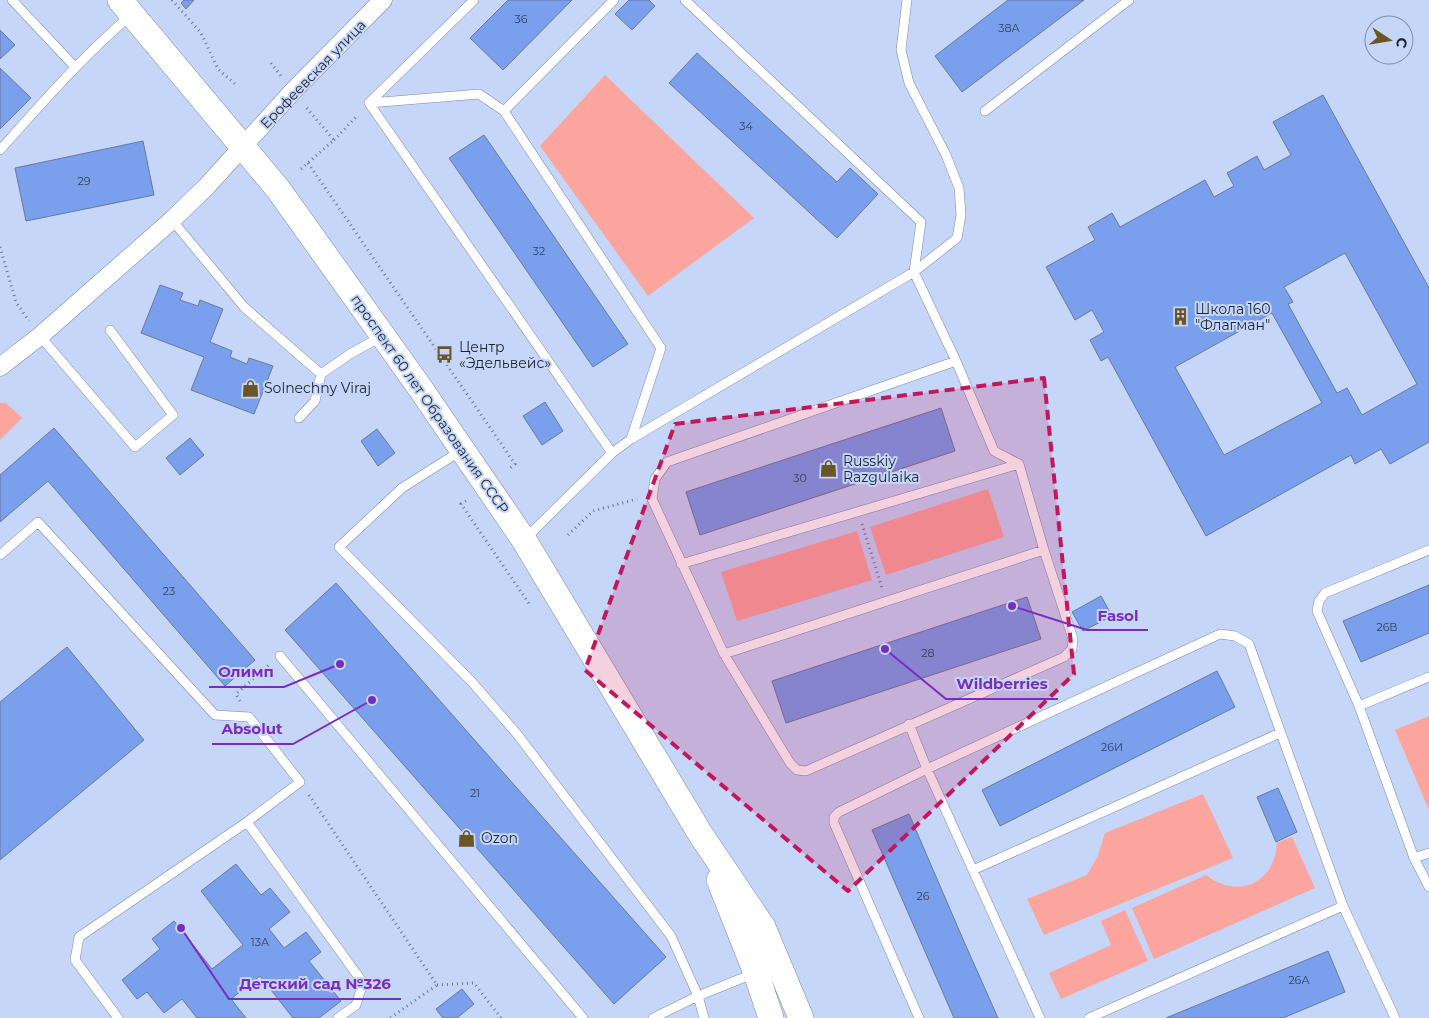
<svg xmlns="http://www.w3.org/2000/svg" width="1429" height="1018" font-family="Montserrat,sans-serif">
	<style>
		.green { fill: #fca49e }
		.building { fill: #799fed; stroke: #6a7998; fill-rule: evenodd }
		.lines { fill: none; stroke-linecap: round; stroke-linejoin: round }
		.lane-casing { stroke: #7a89a8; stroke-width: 10 }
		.street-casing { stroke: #7a89a8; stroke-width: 19 }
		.secondary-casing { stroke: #7a89a8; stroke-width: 26 }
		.path { stroke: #6b768d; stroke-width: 3; stroke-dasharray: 1 4; stroke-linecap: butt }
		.lane { stroke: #fff; stroke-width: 9 }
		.street { stroke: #fff; stroke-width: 18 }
		.secondary { stroke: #fff; stroke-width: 25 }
		.marked { fill: #c2185b; fill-opacity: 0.2; stroke: #c2185b; stroke-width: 4; stroke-dasharray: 10 6; stroke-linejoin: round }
		.labels { text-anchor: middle; stroke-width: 4; stroke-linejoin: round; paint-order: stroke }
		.number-label { font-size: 11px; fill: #34425e }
		.street-label { font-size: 14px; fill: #1d232f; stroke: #c5d6f8 }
		.poi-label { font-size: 14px; fill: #1d232f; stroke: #c5d6f8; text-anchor: start }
		.leader { fill: none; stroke: #7b2cbf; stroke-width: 2 }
		.callout-dot { fill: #7b2cbf; stroke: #c5d6f8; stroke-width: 2 }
		.callout-label { font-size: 15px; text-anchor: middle; font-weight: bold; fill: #7b2cbf; stroke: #c5d6f8; stroke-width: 4; stroke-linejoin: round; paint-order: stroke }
	</style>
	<rect width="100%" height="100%" fill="#c5d6f8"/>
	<path class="green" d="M605 75 754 218 648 296 540 146Z
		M0 403H6L22 418 0 440Z
		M988 489 1004 537 886 575 870 527Z
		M857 531 872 580 737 621 721 572Z
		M1429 716V810L1395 730Z
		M1203 794 1233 858 1044 935 1027 899 1087 875 1098 856 1105 833Z
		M1292 837 1315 888 1154 959 1132 908 1206 875C1238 900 1275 883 1277 843Z
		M1125 910 1148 961 1061 999 1049 973 1111 945 1101 921Z"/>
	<path class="building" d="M194 0 186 9 181 3 184 0Z
		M508 0H572L503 70 470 38Z
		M629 0H649L655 6 632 30 615 14Z
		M1008 0H1084L962 92 935 56Z
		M0 30 15 45 0 59Z
		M697 53 837 182 850 168 878 194 837 238 669 83Z
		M0 68 31 98 0 129Z
		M1323 95 1429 288V442L1390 464 1381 449 1355 464 1351 455 1206 536 1108 357 1101 361 1090 340 1104 332 1092 310 1075 320 1046 267 1095 240 1088 227 1112 213 1120 227 1205 180 1214 197 1234 186 1227 173 1257 156 1264 170 1291 155 1273 122ZM1345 253 1417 384 1362 415 1347 388 1337 393 1288 304 1293 302 1284 287ZM1272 313 1322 403 1224 455 1175 367Z
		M484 135 628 344 593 367 449 158Z
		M143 141 154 195 26 221 15 168Z
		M160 285 183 293 180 300 198 306 200 300 223 309 210 342 232 351 230 357 247 364 249 358 273 366 254 414 191 390 204 357 141 333Z
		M545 402 563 431 542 445 523 416Z
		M941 408 955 451 700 535 686 492Z
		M54 428 255 660 225 686 48 481 0 522V475Z
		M377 429 395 453 378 466 361 441Z
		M190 438 204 455 180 475 166 458Z
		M336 583 666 957 614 1004 285 630Z
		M1429 585V633L1361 662 1343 621Z
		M1101 596 1112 616 1083 631 1072 612Z
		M1027 597 1041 639 786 723 772 681Z
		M67 647 144 740 0 860V702Z
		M1217 671 1235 707 1000 826 982 790Z
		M1278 788 1297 832 1276 842 1257 797Z
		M909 814 962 937 998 1018H954L872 830Z
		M236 864 261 895 270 888 290 912 269 929 284 948 306 932 321 952 309 961 341 1001 319 1018H293L260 976 231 999 246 1018H197L182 999 164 1013 147 992 137 999 122 980 160 949 152 939 174 921 212 969 243 945 201 891Z
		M1328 951 1345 992 1283 1018H1166Z
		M462 989 474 1004 457 1018H443L436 1009Z"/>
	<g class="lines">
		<defs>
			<path id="lane" d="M12 0 75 67
				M474 0 369 103 612 453
				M614 0 504 111 661 348 631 439
				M685 0 921 222 914 272 956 361 994 451 1019 464 1044 550 1073 639 1072 649 1064 657 806 771 797 770 790 763 724 654 652 499 655 479 667 462 956 361
				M369 103 479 94 504 111
				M985 111 1129 0
				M0 150C42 103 83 56 131 15
				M172 220 244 307 321 374 350 354 382 336
				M40 336 135 447 173 415 110 330
				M299 418 315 401 321 374
				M462 450 402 488 339 547 472 682 517 734 671 936 698 996 704 1018
				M525 539 612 453 631 439 914 272 957 238 961 215 959 188 946 155 909 83 901 50 907 0
				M1429 550 1325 593 1319 601 1317 611 1359 706 1414 858 1429 887
				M0 555 38 522 215 715 249 717 300 782 247 822 79 937 75 960 118 1018
				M681 564 1019 464
				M724 654 1044 550
				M280 656 583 1018
				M1359 706 1429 677
				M909 724 927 769 1220 634 1235 636 1249 644 1343 906 1395 1018
				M247 822 363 983 356 1005 338 1018
				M1414 858 1429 853
				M973 870 1280 733
				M653 1018 698 996 755 973
				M919 1018 834 823V817L839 812 927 769 1040 1018
				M1089 1018 1343 906"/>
			<path id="street" d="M0 367 40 336 172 220 207 186 293 91 383 0"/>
			<path id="secondary" d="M120 0 278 189 418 385 524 540 701 835 763 927 801 1018
				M719 880 756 973 771 1018"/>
		</defs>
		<use href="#lane" class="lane-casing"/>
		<use href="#street" class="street-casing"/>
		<use href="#secondary" class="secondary-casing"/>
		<path class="path" d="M172 0 201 33 218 69 235 84
			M271 63 281 76
			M334 140 358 115
			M308 163 515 464 509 469
			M301 169 334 140 305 106
			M0 247 16 302 29 321
			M466 501 461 504 530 605
			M862 524 882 588
			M568 535 593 511 637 499
			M240 701 236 694 270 664
			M309 795 437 985 390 1018
			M437 985 474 983 501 1018"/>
		<use href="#lane" class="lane"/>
		<use href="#street" class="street"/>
		<use href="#secondary" class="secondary"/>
	</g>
	<path class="marked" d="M1044 378 1074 674 848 891 585 670 675 424Z"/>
	<defs>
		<symbol id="building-bare" viewBox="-9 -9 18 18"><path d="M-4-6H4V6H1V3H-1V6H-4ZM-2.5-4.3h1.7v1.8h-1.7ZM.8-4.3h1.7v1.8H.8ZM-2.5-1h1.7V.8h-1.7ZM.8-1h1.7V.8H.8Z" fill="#6b5524" stroke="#c5d6f8" stroke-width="2.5" paint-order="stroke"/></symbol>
		<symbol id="bus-bare" viewBox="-9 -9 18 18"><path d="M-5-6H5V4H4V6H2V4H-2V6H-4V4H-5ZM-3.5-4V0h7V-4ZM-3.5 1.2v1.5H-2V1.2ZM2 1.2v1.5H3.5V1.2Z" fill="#6b5524" stroke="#c5d6f8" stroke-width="2.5" paint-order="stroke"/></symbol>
		<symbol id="shop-bare" viewBox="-9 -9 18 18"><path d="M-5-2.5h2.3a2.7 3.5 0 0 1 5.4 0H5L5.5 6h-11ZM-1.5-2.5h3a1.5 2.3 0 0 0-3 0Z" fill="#6b5524" stroke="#c5d6f8" stroke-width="2.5" paint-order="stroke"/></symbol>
	</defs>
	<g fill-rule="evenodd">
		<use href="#building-bare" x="1168" y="304" width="25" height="25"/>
		<use href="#bus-bare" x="432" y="342" width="25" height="25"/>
		<use href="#shop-bare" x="238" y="376" width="25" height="25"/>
		<use href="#shop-bare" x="816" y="456" width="25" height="25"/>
		<use href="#shop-bare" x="454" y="826" width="25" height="25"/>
	</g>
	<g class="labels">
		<g class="number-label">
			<text x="521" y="23">36</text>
			<text x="1009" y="32">38А</text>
			<text x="746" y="130">34</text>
			<text x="84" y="185">29</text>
			<text x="539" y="255">32</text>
			<text x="800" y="482">30</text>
			<text x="169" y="595">23</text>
			<text x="1387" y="631">26В</text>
			<text x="928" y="657">28</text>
			<text x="1112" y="751">26И</text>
			<text x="475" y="797">21</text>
			<text x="923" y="900">26</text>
			<text x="260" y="946">13А</text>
			<text x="1299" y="984">26А</text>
		</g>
		<g class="street-label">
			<text transform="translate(313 74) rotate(-46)" y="5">Ерофеевская улица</text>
			<text transform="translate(430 404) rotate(55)" y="5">проспект 60 лет Образования СССР</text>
		</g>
		<g class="poi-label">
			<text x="1195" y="314">Школа 160<tspan x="1195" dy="16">"Флагман"</tspan></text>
			<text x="459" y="352">Центр<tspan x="459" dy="16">«Эдельвейс»</tspan></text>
			<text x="264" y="393">Solnechny Viraj</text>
			<text x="843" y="466">Russkiy<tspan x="843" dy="16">Razgulaika</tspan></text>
			<text x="481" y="843">Ozon</text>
		</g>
	</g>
	<path class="leader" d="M1012 606L1087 630H1148M340 664L284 687H209M885 649L946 699H1058M372 700L293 744H212M181 928L229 999H401"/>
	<g class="callout-dot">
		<circle cx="1012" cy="606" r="5"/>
		<circle cx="340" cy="664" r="5"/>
		<circle cx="885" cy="649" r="5"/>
		<circle cx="372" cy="700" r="5"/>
		<circle cx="181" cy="928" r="5"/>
	</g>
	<g class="callout-label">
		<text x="1118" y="621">Fasol</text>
		<text x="246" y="677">Олимп</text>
		<text x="1002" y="689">Wildberries</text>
		<text x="252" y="734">Absolut</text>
		<text x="315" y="989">Детский сад №326</text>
	</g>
	<g transform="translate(1389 40) rotate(102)"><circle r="24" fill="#c5d6f8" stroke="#828ea8"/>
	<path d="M0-4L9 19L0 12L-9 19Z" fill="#6b5524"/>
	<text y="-8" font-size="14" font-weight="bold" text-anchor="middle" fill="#1d232f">С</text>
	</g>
</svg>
